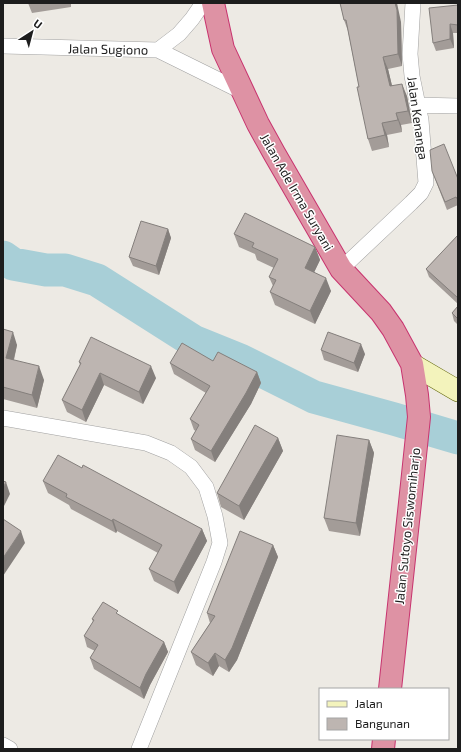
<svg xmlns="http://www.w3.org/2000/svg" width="461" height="752" font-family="'Exo 2',sans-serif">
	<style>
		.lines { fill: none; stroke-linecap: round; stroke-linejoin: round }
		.river { stroke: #a8cfd7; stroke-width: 33 }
		.street-casing { stroke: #a1a1a1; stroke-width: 16 }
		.secondary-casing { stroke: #64690f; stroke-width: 22 }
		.highway-casing { stroke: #c8346f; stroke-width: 24 }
		.street { stroke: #fff; stroke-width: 15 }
		.secondary { stroke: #f3f3bc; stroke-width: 21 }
		.highway { stroke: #de92a4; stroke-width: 22 }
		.wall { fill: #a39c98 }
		.shaded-wall { fill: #847f7c }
		.building { fill: #bdb5b1; stroke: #847f7c }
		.labels { text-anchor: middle; stroke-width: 3; stroke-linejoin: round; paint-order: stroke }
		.street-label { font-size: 13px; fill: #1d1d1d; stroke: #fff }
	</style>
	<rect width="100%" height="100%" fill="#edeae4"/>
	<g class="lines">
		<path class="river" d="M3 257 13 264 46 270H65L97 280 193 341 240 360 314 397 394 419 458 438"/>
		<defs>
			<path id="street" d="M3 46 158 50 243 92
				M158 50 179 34 192 19 203 3
				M417 105 458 106
				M341 269 411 203 421 193 426 183 421 120 412 76 410 54 413 3
				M3 418 146 443 171 453 191 467 206 487 215 516 220 543 214 562 139 749
				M3 745 10 749"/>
			<path id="secondary" d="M412 364 458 391"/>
			<path id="highway" d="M213 3 223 49 258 124 274 153 341 269 381 312 393 329 412 364 417 395 419 417 412 484 390 689
				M383 749 384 739"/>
		</defs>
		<use href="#street" class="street-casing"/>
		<use href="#secondary" class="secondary-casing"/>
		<use href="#highway" class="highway-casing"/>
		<use href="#street" class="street"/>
		<use href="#secondary" class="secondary"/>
		<use href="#highway" class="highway"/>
	</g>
	<path class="wall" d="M28 3H71V7L32 13Z
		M340 3 401 22 402 66 388 69 392 86 407 96 412 123 401 125 402 132 387 135 389 147 372 151 368 139 359 87 348 31 344 20Z
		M458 5V33H453L454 48 436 51 433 43Z
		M432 171 458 179V205L447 210Z
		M168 229 171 238 159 275 133 266 129 257Z
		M234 234 315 247 320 260 314 272 331 291 315 324 275 305 270 292 273 286 269 277 274 268 257 260 255 254 239 247Z
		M458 235V304L429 277 426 269Z
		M458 306V325L454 321 452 313Z
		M3 329 17 345 14 360 44 380 37 408 3 399Z
		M321 350 365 354 358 372 324 360Z
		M213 361 257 372 261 383 251 404 215 462 195 450 191 439 196 431 194 430 190 419 206 393 174 374 170 363Z
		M79 362 156 378 143 404 104 385 86 422 67 412 62 400 80 365Z
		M278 438 283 451 244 520 221 507 217 493Z
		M369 440 374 453 360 536 329 531 324 518Z
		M82 468 202 529 207 541 178 594 154 581 149 569 158 553 117 531 116 533 71 509 69 505 48 493 43 481Z
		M273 545 278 557 237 660 229 672 219 666 213 676 196 665 191 652 210 623 207 613Z
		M119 615 164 642 168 652 150 685 144 699 94 669 90 658 95 651 87 647 84 636 93 622 92 619Z"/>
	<path class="shaded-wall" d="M395 3H397L401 22 402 66 398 54Z
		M450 24 453 33 454 48 450 39Z
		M383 57 388 69 395 98 390 86Z
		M402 84 407 96 412 123 408 111Z
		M396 113 401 125 402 132 398 120Z
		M382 123 387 135 389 147 385 135Z
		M168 229 171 238 159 275 156 266Z
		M315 247 320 260 310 281 305 268Z
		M326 278 331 291 315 324 310 311Z
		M13 332 17 345 11 371 6 358Z
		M361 344 365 354 358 372 354 363Z
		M39 366 44 380 37 408 32 395Z
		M151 366 156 378 143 404 139 392Z
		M257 372 261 383 251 404 215 462 211 451Z
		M100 373 104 385 86 422 82 410Z
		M278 438 283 451 244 520 239 506Z
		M369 440 374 453 360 536 356 523Z
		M6 482 10 494 3 508V488Z
		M113 519 117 531 116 533 112 521Z
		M202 529 207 541 178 594 174 582Z
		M21 531 25 543 3 576V558Z
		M273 545 278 557 237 660 229 672 225 660Z
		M164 642 168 652 150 685 144 699 140 688 146 674Z
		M215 653 219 666 213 676 208 663Z"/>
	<path class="building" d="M340 3H395L397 10 398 54 383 57 390 86 402 84 408 111 396 113 398 120 382 123 385 135 368 139 357 87H359L346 20H344Z
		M458 5V25L450 24V39L433 43 429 8Z
		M444 144 458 179V200L456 197 445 202 432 171 430 150Z
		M245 213 315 247 305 268 326 278 310 311 270 292 276 280 269 277 278 259 252 247 254 243 234 234Z
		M141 221 168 229 156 266 129 257Z
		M458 235V298L426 269Z
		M458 306V319L452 313Z
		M3 329 13 332 6 358 39 366 32 395 3 387Z
		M328 332 361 344 354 363 321 350Z
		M91 337 151 366 139 392 100 373 82 410 62 400 81 363 79 362Z
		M182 343 213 361 218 352 257 372 246 393 211 451 191 439 199 425 190 419 210 386 170 363Z
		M255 425 278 438 239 506 217 493Z
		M337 435 369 440 356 523 324 518Z
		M58 455 82 468 83 465 202 529 174 582 149 569 162 545 113 519 112 521 66 497 67 494 43 481Z
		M3 481 6 482 3 488Z
		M3 519 21 531 3 558Z
		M240 531 273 545 232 648 225 660 215 653 208 663 191 652 215 616 207 613Z
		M103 602 118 611 116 613 164 642 146 674 140 688 90 658 98 645 84 636 94 620 92 619Z"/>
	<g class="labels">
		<g class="street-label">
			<text transform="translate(108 49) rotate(1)" y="5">Jalan Sugiono</text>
			<text transform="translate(418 118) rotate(82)" y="5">Jalan Kenanga</text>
			<text transform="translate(297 192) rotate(60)" y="5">Jalan Ade Irma Suryani</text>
			<text transform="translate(407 526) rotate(-84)" y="5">Jalan Sutoyo Siswomiharjo</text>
		</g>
	</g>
	<rect width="461" height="752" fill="none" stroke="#1d1d1d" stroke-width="8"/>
	<rect x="319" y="688" width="130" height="52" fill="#ffffff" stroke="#a5a5a5"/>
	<rect x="327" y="701" width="20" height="6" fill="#f3f3bc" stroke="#a5a5a5"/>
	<text x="355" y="708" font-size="12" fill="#1d1d1d">Jalan</text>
	<rect x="327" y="718" width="20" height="12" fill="#bdb5b1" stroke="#a5a5a5"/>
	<text x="355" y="728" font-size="12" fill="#1d1d1d">Bangunan</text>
	<g transform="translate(32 32) rotate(36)" stroke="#ffffff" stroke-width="3" paint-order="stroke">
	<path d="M0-3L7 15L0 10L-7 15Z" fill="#1d1d1d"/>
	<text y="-6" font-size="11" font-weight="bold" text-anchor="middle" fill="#1d1d1d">U</text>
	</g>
</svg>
